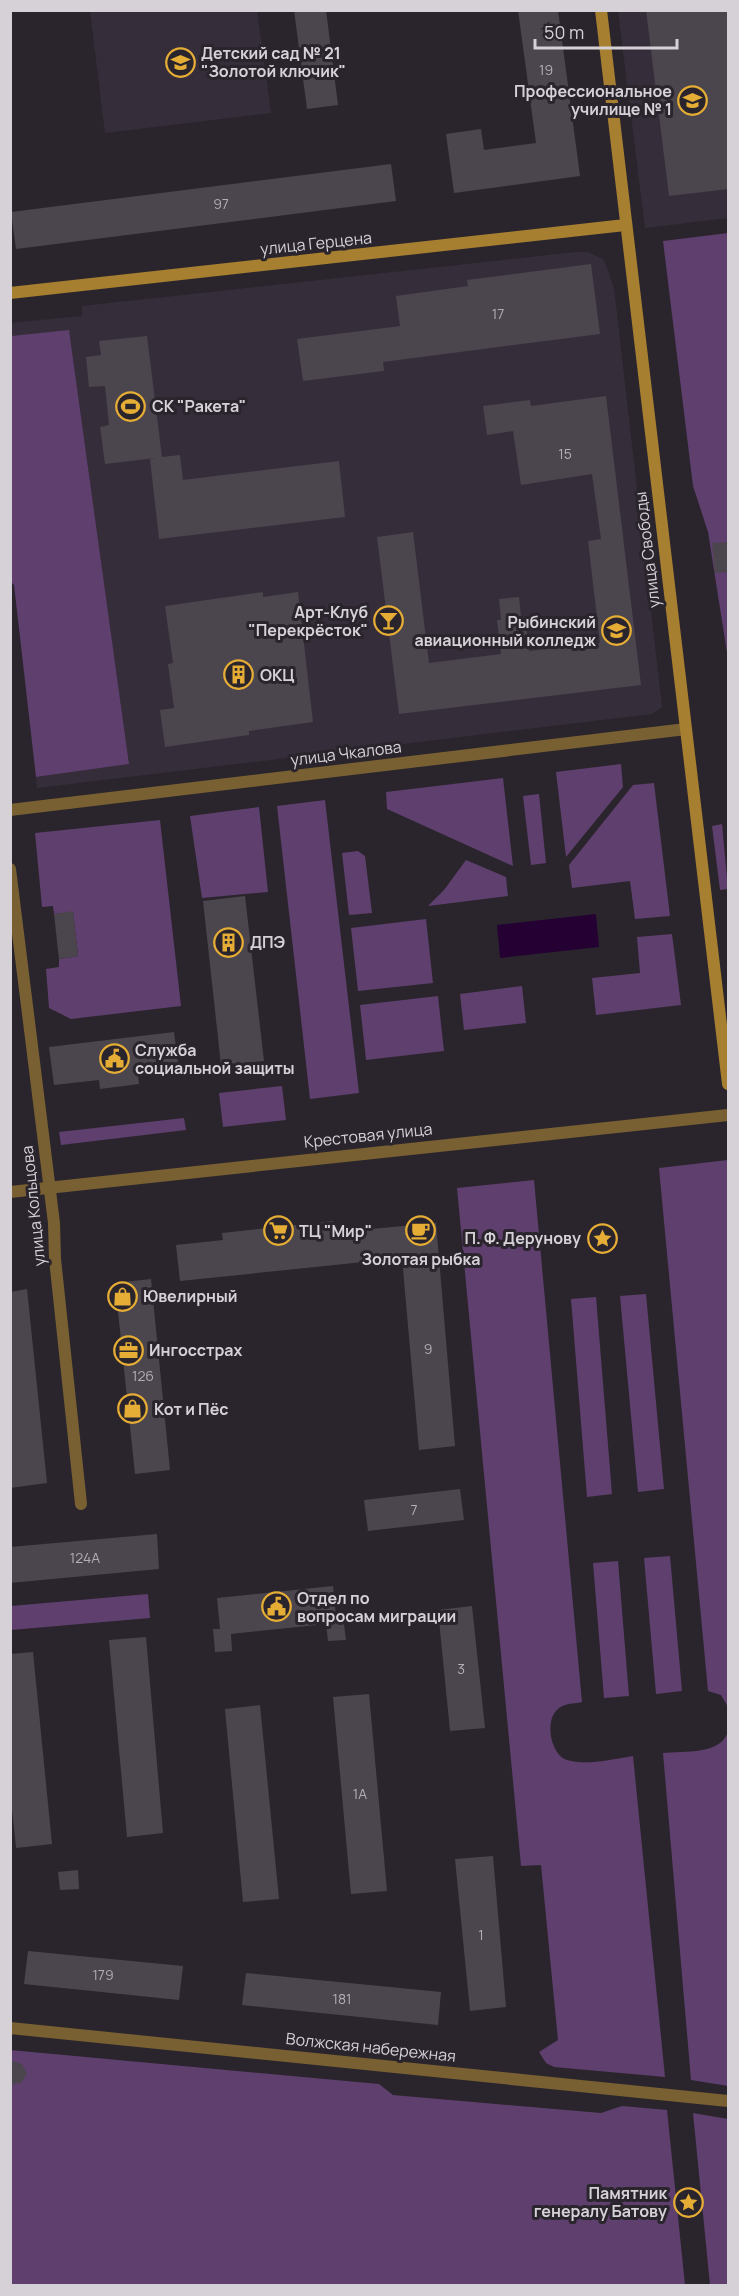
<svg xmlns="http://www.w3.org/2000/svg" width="739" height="2296" font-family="Manrope,sans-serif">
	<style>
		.built { fill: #362d3b }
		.green { fill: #5e3f6d }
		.water { fill: #250133 }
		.building { fill: #4b454e }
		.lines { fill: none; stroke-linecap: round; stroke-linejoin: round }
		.minor { stroke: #786032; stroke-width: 12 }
		.tertiary { stroke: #786032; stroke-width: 12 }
		.secondary { stroke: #a67f30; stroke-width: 12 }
		.labels { text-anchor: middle; stroke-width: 6; stroke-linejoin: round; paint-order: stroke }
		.number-label { font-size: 14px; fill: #b2aeb5 }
		.poi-label { font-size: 16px; font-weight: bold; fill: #d5d1d7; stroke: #2a252d; text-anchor: start }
		.street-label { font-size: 16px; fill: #d5d1d7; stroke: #2a252d }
	</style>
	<rect width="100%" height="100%" fill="#2a252d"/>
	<path class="built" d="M90 11H257L271 113 105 133Z
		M618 11H728V218L645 228Z
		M576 252H588L604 260 614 288 662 707 652 714 37 788 36 777 129 764 69 331 11 336 10 323 82 316V306Z"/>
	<path class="green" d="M728 233V659L708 532 693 486 663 241Z
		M69 330 129 764 36 777 14 585 11 582V336Z
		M621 764 623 787 566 857 556 772Z
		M503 778 513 866 387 809 386 792Z
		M654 783 670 916 635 919 630 881 572 888 569 865 633 785Z
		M539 794 546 863 531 865 523 796Z
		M325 800 359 1093 310 1099 277 806Z
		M259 807 268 892 202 898 190 816Z
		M160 820 181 1006 71 1019 49 1008 46 969 59 967V959L78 956 73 912 54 914 53 906 42 907 35 833Z
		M722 824 728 889 720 890 712 826Z
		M358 851 365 856 372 913 349 915 342 853Z
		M466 860 506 877 508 896 428 906 444 890Z
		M426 919 433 983 358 991 351 928Z
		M672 934 681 1005 596 1015 592 978 640 973 637 937Z
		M522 986 526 1023 464 1030 460 994Z
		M438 996 444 1051 366 1060 360 1005Z
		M282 1086 286 1120 223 1127 219 1093Z
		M184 1118 186 1130 61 1145 59 1132Z
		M728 1160V1707L721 1695 708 1691 659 1168Z
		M534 1180 582 1702C573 1704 562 1703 556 1711 545 1723 551 1755 567 1760 586 1766 613 1759 633 1756L665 2077 554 2067 546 2063 539 2052 558 2040 541 1865 521 1866 457 1188Z
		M646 1294 664 1489 638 1492 620 1296Z
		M596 1297 612 1494 587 1497 571 1299Z
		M670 1556 682 1691 656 1694 644 1558Z
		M618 1561 629 1696 604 1698 593 1563Z
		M148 1594 150 1618 11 1630V1606Z
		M728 1731V2086L691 2080 663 1753C684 1751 722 1755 728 1731Z
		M10 2050 379 2084 393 2095 601 2113 622 2106 667 2110 685 2285H11Z
		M693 2113 728 2119V2285H710Z"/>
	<path class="water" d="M596 914 599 947 500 958 497 925Z"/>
	<path class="building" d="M294 10H326L338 105 307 109Z
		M518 10H558L580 176 454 193 446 134 481 129 484 150 536 143Z
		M646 10H729V189L669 196Z
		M391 164 396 201 16 249 11 212Z
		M591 264 600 334 383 362 384 371 303 381 297 339 400 326 396 296 468 286 467 280Z
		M147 336 162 457 180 455 183 480 339 461 345 517 159 539 150 459 156 458 105 464 100 427 109 425 105 386 89 387 86 357 101 355 99 341Z
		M606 396 641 685 399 714 377 537 413 532 429 663 501 654 497 620H501L499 599 519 597 521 617H525L529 651 600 643 588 541 601 539 592 474 521 485 513 431 487 435 483 406 530 400 531 406Z
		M729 542V572L715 573 712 543Z
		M263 592V597L298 592 313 722 249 731V735L165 747 160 710 174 708 168 664 173 663 165 606Z
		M245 896 264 1061 221 1065 203 901Z
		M73 911 78 956 59 959 54 914Z
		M174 1032 179 1071 138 1075 139 1084 100 1089 99 1080 54 1085 49 1047Z
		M333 1221 334 1229 371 1225V1229L436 1223 455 1446 419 1450 402 1258 180 1281 176 1245 223 1240 222 1233Z
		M151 1279 170 1470 135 1474 115 1283Z
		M27 1289 47 1483 10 1488V1292Z
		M460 1489 464 1520 368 1531 364 1500Z
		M157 1534 159 1569 10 1583V1547Z
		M333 1586 336 1617 343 1616 346 1640 328 1641 326 1624 231 1634 232 1651 215 1652 213 1629H220L217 1598Z
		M472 1606 485 1728 450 1731 438 1610Z
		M146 1637 163 1833 127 1837 109 1640Z
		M33 1652 52 1844 16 1848 10 1790V1654Z
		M369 1694 387 1891 351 1894 333 1697Z
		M260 1705 279 1899 243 1902 225 1709Z
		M493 1856 506 2007 470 2011 455 1859Z
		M78 1870 79 1889 60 1890 58 1872Z
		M28 1951 183 1966 179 2000 24 1984Z
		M246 1973 441 1992 438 2025 242 2005Z
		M10 2060 22 2064 27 2074 21 2083 10 2085Z"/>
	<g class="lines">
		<path class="minor" d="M10 869 54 1223 55 1259 81 1504"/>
		<path class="tertiary" d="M10 810 686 729
			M10 1192 728 1115
			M10 2028 728 2101"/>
		<path class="secondary" d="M601 10 728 1084
			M10 293 625 225"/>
	</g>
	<defs>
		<symbol id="school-ring" viewBox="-11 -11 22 22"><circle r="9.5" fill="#2a252d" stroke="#e5ad35" stroke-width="1.5"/><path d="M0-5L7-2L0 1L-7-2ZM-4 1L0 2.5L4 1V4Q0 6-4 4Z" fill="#e5ad35"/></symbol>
		<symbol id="stadium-ring" viewBox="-11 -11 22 22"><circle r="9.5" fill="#2a252d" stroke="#e5ad35" stroke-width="1.5"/><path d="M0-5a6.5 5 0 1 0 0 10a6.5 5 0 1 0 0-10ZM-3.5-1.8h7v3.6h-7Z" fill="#e5ad35"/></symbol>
		<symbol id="bar-ring" viewBox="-11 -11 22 22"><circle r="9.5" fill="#2a252d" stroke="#e5ad35" stroke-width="1.5"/><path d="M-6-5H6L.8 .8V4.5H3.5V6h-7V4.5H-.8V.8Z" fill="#e5ad35"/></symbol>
		<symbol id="university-ring" viewBox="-11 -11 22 22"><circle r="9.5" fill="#2a252d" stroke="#e5ad35" stroke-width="1.5"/><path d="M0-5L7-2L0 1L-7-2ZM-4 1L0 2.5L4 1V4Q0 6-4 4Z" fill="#e5ad35"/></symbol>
		<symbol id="building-ring" viewBox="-11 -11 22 22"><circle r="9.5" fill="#2a252d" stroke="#e5ad35" stroke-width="1.5"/><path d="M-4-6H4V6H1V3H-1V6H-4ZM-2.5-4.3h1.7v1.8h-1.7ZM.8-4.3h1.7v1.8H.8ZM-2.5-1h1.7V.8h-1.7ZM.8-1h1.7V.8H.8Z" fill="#e5ad35"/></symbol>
		<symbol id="civic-ring" viewBox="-11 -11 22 22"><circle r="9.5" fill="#2a252d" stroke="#e5ad35" stroke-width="1.5"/><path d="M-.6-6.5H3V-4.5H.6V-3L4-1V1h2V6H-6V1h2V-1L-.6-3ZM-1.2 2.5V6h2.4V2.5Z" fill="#e5ad35"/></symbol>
		<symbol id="supermarket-ring" viewBox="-11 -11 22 22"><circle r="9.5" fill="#2a252d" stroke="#e5ad35" stroke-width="1.5"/><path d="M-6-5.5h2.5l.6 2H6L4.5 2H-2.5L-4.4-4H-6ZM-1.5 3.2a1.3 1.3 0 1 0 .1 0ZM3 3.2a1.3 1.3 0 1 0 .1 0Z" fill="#e5ad35"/></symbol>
		<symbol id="cafe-ring" viewBox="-11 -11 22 22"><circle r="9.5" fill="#2a252d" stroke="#e5ad35" stroke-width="1.5"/><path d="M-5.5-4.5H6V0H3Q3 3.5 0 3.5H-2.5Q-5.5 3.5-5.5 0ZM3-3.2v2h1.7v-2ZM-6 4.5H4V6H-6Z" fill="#e5ad35"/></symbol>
		<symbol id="sight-ring" viewBox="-11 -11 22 22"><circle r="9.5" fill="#2a252d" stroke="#e5ad35" stroke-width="1.5"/><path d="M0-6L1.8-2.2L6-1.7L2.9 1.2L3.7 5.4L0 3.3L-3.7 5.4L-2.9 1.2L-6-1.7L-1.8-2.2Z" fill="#e5ad35"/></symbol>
		<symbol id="shop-ring" viewBox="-11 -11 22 22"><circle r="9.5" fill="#2a252d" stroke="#e5ad35" stroke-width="1.5"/><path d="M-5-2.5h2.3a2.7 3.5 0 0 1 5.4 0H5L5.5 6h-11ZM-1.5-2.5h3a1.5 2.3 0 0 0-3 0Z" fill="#e5ad35"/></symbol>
		<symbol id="office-ring" viewBox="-11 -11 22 22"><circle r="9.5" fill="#2a252d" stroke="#e5ad35" stroke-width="1.5"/><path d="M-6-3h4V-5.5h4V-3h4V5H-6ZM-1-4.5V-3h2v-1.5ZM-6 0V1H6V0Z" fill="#e5ad35"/></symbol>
	</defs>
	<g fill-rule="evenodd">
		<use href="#school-ring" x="164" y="46" width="33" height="33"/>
		<use href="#school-ring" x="676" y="84" width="33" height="33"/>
		<use href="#stadium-ring" x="114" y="390" width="33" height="33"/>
		<use href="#bar-ring" x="372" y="604" width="33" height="33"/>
		<use href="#university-ring" x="600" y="614" width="33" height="33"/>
		<use href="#building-ring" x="222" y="658" width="33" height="33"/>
		<use href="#building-ring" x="212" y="926" width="33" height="33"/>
		<use href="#civic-ring" x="98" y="1042" width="33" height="33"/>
		<use href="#supermarket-ring" x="262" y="1214" width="33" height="33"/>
		<use href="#cafe-ring" x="404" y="1214" width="33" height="33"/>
		<use href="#sight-ring" x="586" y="1222" width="33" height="33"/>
		<use href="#shop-ring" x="106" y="1280" width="33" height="33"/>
		<use href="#office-ring" x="112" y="1334" width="33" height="33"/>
		<use href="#shop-ring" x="116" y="1392" width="33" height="33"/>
		<use href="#civic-ring" x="260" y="1590" width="33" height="33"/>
		<use href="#sight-ring" x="672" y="2186" width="33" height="33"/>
	</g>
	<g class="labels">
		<g class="number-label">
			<text x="546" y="75">19</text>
			<text x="221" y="209">97</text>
			<text x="498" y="319">17</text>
			<text x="565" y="459">15</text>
			<text x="428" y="1354">9</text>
			<text x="143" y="1381">126</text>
			<text x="414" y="1515">7</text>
			<text x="85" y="1563">124А</text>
			<text x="461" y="1674">3</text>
			<text x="360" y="1799">1А</text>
			<text x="481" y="1940">1</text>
			<text x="103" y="1980">179</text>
			<text x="342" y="2004">181</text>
		</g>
		<g class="poi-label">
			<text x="201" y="59">Детский сад № 21<tspan x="201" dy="18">"Золотой ключик"</tspan></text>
			<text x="672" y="97" text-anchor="end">Профессиональное<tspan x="672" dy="18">училище № 1</tspan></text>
			<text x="152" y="412">СК "Ракета"</text>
			<text x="368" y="618" text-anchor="end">Арт-Клуб<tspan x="368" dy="18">"Перекрёсток"</tspan></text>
			<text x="596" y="628" text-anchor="end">Рыбинский<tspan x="596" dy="18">авиационный колледж</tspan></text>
			<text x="260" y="681">ОКЦ</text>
			<text x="250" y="948">ДПЭ</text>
			<text x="135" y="1056">Служба<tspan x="135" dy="18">социальной защиты</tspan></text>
			<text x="299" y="1237">ТЦ "Мир"</text>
			<text x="581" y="1244" text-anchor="end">П. Ф. Дерунову</text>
			<text x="421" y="1265" text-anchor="middle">Золотая рыбка</text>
			<text x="143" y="1302">Ювелирный</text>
			<text x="149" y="1356">Ингосстрах</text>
			<text x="154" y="1415">Кот и Пёс</text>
			<text x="297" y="1604">Отдел по<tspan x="297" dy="18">вопросам миграции</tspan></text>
			<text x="667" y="2199" text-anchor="end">Памятник<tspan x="667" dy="18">генералу Батову</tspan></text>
		</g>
		<g class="street-label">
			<text transform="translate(316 243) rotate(-6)" y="6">улица Герцена</text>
			<text transform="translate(647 550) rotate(-97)" y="6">улица Свободы</text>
			<text transform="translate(346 753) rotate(-7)" y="6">улица Чкалова</text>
			<text transform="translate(368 1135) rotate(-6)" y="6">Крестовая улица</text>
			<text transform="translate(33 1206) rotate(-96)" y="6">улица Кольцова</text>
			<text transform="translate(371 2047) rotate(6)" y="6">Волжская набережная</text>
		</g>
	</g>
	<rect width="739" height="2296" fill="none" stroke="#d5d1d7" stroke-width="24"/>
	<path d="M535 39v9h142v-9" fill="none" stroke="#d5d1d7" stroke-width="3"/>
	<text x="544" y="39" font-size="18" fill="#d5d1d7" stroke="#2a252d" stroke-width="4.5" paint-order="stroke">50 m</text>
</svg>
